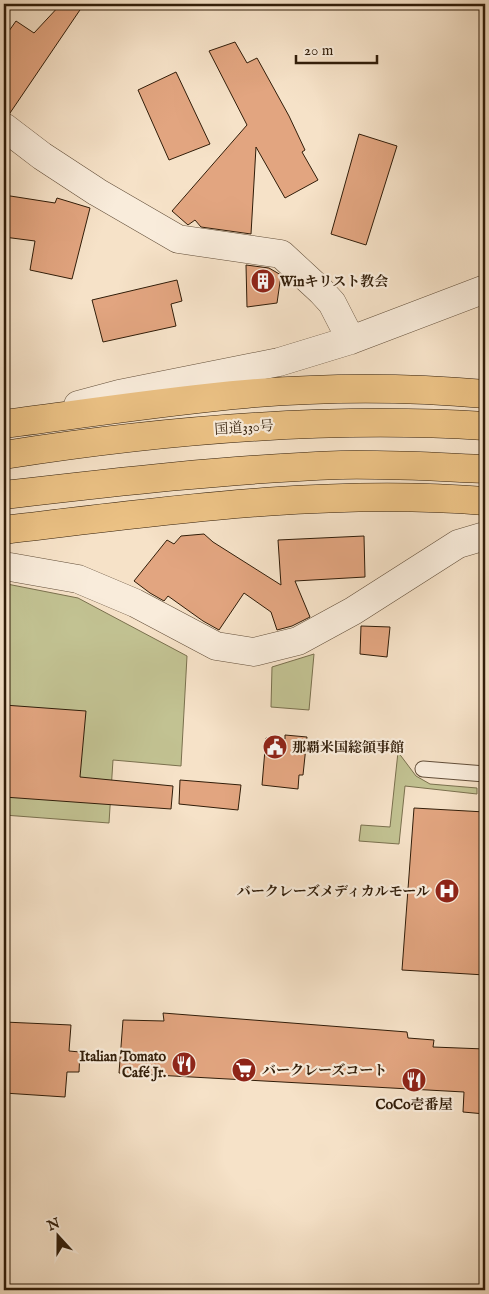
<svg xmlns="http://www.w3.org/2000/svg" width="489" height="1294" font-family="'IM FELL English','Noto Serif JP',serif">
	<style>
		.green { fill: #c2c292; stroke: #7a704e }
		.building { fill: #e2a580; stroke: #311d09 }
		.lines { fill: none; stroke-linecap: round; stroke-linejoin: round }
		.service-casing { stroke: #624e39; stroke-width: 17 }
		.minor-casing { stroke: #624e39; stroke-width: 29 }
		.trunk-casing { stroke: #311d09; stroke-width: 29 }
		.service { stroke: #f9ecdb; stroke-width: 15 }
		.minor { stroke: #f9ecdb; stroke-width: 28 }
		.trunk { stroke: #ebc184; stroke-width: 28 }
		.labels { text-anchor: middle; stroke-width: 4.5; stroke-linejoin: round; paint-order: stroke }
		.poi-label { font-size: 14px; font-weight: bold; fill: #311d09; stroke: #f9ecdb; text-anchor: start }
		.street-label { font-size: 14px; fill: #311d09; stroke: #f9ecdb }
	</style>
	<rect width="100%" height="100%" fill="#f6e2c8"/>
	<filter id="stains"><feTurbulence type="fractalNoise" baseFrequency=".004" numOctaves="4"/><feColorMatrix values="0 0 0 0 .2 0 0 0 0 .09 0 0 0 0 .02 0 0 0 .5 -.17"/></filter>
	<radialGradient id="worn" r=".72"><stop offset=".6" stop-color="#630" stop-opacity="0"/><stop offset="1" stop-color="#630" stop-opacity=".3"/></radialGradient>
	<path class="green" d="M7 584 78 598 187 656 181 766 113 760 109 823 4 815V585Z
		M314 654 309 710 271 707 272 667Z
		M398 752 416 776 430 784 477 788V794L405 786 399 844 359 841 361 825 390 827Z"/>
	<path class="building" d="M61 4H84L10 113 4 112V38L16 21 34 33Z
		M235 42 247 63 257 58 289 116 305 150 302 152 318 180 285 198 256 147 251 234 201 227 195 220 188 225 172 211 247 125 209 51Z
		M176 72 210 144 169 160 138 90Z
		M359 134 397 146 366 245 331 234Z
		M4 195 55 203 57 198 90 208 72 279 30 270 35 241 4 237Z
		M246 265 269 268 281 275 277 303 247 307Z
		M177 280 182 301 171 304 176 326 103 342 92 300Z
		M204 534 213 542 281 585 278 540 364 536 365 577 295 581 310 617 292 626 277 630 271 612 244 593 219 630 203 621 168 596 164 601 150 593 134 581 167 540 174 544 181 536Z
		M361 626 390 627 387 657 360 654Z
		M4 705 86 711 80 777 173 786 171 809 4 797Z
		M285 735 307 737 303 775H299L298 789 262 785 266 738 285 739Z
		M180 780 241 785 238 810 179 804Z
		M414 808 485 812V975L402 970Z
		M163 1013 407 1032 408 1038 434 1040 433 1047 485 1049V1114L463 1112 464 1092 119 1073 123 1020 164 1021Z
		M4 1022 71 1025 69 1051 80 1052 79 1072H67L65 1097 4 1093Z"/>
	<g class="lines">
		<defs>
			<path id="service" d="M423 769 485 774"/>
			<path id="minor" d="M4 127 42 156 97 192 178 239 281 254 321 291 332 303 351 340
				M78 405 119 394 279 362 351 340 485 289
				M4 568 10 567 78 579 135 603 216 646 254 652 298 641 353 611 458 544 485 536"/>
			<path id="trunk" d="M4 424C84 414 165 401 246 394 325 387 406 387 485 394
				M4 455C163 430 324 416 485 426
				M4 495C116 482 228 469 341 465 389 464 437 467 485 469
				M4 530C163 511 325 488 485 501"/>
		</defs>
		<use href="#service" class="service-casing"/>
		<use href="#minor" class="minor-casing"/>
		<use href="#trunk" class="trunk-casing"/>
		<use href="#service" class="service"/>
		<use href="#minor" class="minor"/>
		<use href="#trunk" class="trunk"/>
	</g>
	<defs>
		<symbol id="building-disc" viewBox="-11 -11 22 22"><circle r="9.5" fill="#8f2418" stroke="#f9ecdb"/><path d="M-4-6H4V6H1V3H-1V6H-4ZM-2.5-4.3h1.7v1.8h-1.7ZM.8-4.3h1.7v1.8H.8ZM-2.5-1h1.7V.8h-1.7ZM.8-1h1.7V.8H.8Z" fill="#fff"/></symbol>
		<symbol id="civic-disc" viewBox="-11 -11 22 22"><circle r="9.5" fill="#8f2418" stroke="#f9ecdb"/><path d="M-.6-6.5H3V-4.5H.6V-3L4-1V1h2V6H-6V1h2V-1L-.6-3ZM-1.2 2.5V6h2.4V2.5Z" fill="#fff"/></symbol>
		<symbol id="hospital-disc" viewBox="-11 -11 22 22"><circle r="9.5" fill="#8f2418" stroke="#f9ecdb"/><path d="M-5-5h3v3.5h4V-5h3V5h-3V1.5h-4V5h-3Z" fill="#fff"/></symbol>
		<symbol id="restaurant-disc" viewBox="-11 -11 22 22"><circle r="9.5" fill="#8f2418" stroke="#f9ecdb"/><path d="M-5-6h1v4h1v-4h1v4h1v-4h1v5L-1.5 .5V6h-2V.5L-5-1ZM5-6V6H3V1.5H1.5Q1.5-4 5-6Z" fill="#fff"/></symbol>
		<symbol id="supermarket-disc" viewBox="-11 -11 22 22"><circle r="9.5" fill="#8f2418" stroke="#f9ecdb"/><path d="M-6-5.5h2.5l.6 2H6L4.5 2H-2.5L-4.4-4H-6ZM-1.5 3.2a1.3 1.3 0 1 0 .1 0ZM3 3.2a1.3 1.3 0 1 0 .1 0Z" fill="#fff"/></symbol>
	</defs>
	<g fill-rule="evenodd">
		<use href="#building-disc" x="249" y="267" width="28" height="28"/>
		<use href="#civic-disc" x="261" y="733" width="28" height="28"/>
		<use href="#hospital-disc" x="433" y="877" width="28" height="28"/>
		<use href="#restaurant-disc" x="170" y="1050" width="28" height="28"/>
		<use href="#supermarket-disc" x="230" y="1056" width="28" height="28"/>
		<use href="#restaurant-disc" x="400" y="1066" width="28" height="28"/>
	</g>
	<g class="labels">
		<g class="poi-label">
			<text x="280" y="286">Winキリスト教会</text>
			<text x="292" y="752">那覇米国総領事館</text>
			<text x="430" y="896" text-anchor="end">バークレーズメディカルモール</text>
			<text x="166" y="1061" text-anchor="end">Italian Tomato<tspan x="166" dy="16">Café Jr.</tspan></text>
			<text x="262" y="1075">バークレーズコート</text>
			<text x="414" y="1109" text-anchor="middle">CoCo壱番屋</text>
		</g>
		<g class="street-label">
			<text transform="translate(244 427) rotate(-4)" y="5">国道330号</text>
		</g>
	</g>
	<rect width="489" height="1294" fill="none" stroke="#f6e2c8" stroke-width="20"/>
	<rect x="5" y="5" width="479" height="1284" fill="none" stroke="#311d09" stroke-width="2.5"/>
	<rect x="10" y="10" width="469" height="1274" fill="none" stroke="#311d09"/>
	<g transform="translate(58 1236) rotate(339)" stroke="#f9ecdb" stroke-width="4" paint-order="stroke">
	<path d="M0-4L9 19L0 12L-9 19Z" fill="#311d09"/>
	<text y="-8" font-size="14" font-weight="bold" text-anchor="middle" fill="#311d09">N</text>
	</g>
	<path d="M296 55v8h81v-8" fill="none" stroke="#311d09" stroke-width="2.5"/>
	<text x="304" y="55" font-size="15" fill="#311d09" stroke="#f9ecdb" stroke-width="4" paint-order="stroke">20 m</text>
	<rect width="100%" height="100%" filter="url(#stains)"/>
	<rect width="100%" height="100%" fill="url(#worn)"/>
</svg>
